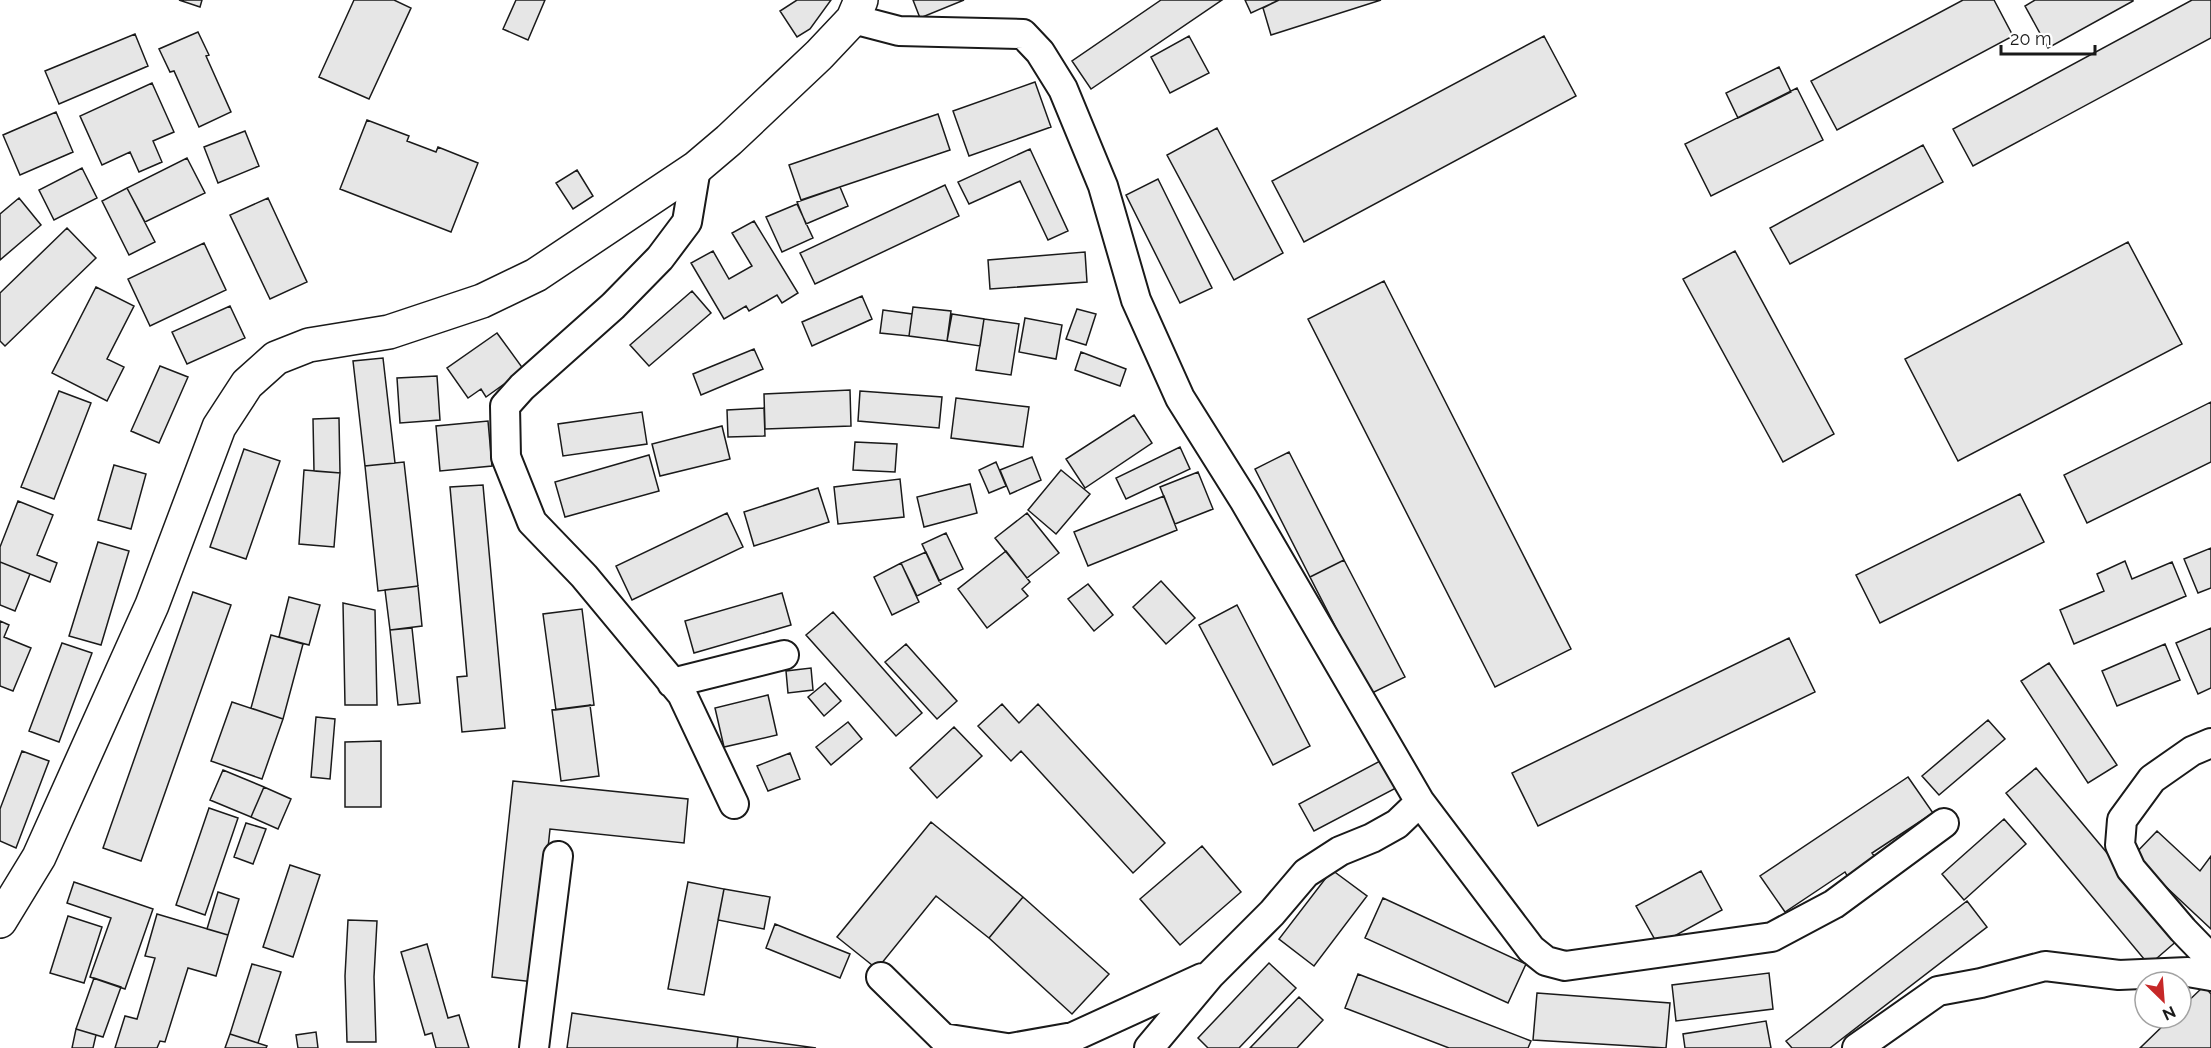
<svg xmlns="http://www.w3.org/2000/svg" width="2211" height="1048" font-family="Raleway,sans-serif">
	<style>
		.building { fill: #e6e6e6; stroke: #1a1a1a; stroke-width: 1.5 }
		.lines { fill: none; stroke-linecap: round; stroke-linejoin: round }
		.minor-casing { stroke: #1a1a1a; stroke-width: 32 }
		.tertiary-casing { stroke: #1a1a1a; stroke-width: 36 }
		.minor { stroke: #fff; stroke-width: 28 }
		.tertiary { stroke: #fff; stroke-width: 33 }
	</style>
	<rect width="100%" height="100%" fill="#fff"/>
	<path class="building" d="M179 0H202L200 7Z
		M354 0H394L411 8 369 99 319 77Z
		M516 0H545L528 40 503 29Z
		M797 0H831L810 29 797 37 780 11Z
		M913 0H964L920 18Z
		M1161 0H1222L1091 89 1072 61Z
		M1245 0H1279L1251 13Z
		M1279 0H1381L1271 35 1263 8Z
		M1963 0H1994L2013 36 1837 130 1811 81Z
		M2035 0H2133V1L2048 48 2025 6Z
		M2192 0H2211V38L1973 166 1953 129Z
		M198 32 209 55 206 56 231 112 199 127 174 71 170 72 159 49Z
		M135 34 148 66 59 104 45 71Z
		M1189 36 1209 73 1170 93 1151 57Z
		M1544 36 1576 96 1304 242 1272 181Z
		M1779 67 1791 92 1738 118 1726 93Z
		M1035 82 1051 127 969 156 953 111Z
		M152 83 174 132 153 141 162 162 139 172 130 152 102 165 80 116Z
		M1797 88 1823 140 1711 196 1685 144Z
		M56 112 73 152 20 175 3 135Z
		M938 114 950 150 801 200 789 165Z
		M367 120 409 136 407 141 436 152 438 147 478 163 451 232 340 189Z
		M1217 128 1283 253 1234 280 1167 155Z
		M245 131 259 166 218 183 204 147Z
		M1923 145 1943 182 1790 264 1770 228Z
		M1030 149 1068 231 1048 240 1020 181 969 204 958 182Z
		M187 158 205 193 145 222 127 188Z
		M82 168 97 198 54 220 39 190Z
		M577 170 593 196 573 209 556 183Z
		M1158 179 1212 288 1180 303 1126 195Z
		M945 185 959 216 815 284 800 253Z
		M840 187 848 206 806 224 797 202Z
		M127 188 155 242 129 255 102 201Z
		M19 198 41 225 0 260V214Z
		M268 198 307 282 270 299 230 215Z
		M797 204 813 238 782 252 766 217Z
		M754 221 798 293 782 303 777 295 749 311 746 306 724 319 691 263 713 251 729 279 752 266 732 233Z
		M67 228 96 258 5 346 0 341V293Z
		M2128 242 2182 344 1958 461 1905 359Z
		M204 243 226 290 150 326 128 279Z
		M1735 251 1834 434 1783 462 1683 279Z
		M1085 252 1087 282 990 289 988 260Z
		M1384 281 1571 649 1495 687 1308 319Z
		M96 287 134 306 107 359 124 367 107 401 52 373Z
		M692 291 711 313 649 366 630 345Z
		M862 296 872 319 812 346 802 322Z
		M230 306 245 338 187 364 172 332Z
		M913 307 951 311 947 341 909 336Z
		M1077 309 1096 314 1086 345 1066 339Z
		M883 310 912 314 909 336 880 333Z
		M952 314 984 319 980 346 947 341Z
		M1025 318 1062 325 1056 359 1019 352Z
		M984 319 1019 324 1011 375 976 370Z
		M497 333 524 370 486 397 481 389 468 398 447 368Z
		M754 349 763 369 701 395 693 374Z
		M1081 352 1126 369 1120 386 1075 370Z
		M383 358 395 463 365 466 353 361Z
		M160 366 188 377 159 443 131 431Z
		M437 376 440 420 400 423 397 378Z
		M850 390 851 426 765 429 764 394Z
		M59 391 91 403 54 499 21 487Z
		M860 391 942 397 939 428 858 421Z
		M956 398 1029 407 1023 447 951 438Z
		M2211 402V462L2087 523 2064 475Z
		M764 408 765 436 728 437 727 410Z
		M642 412 647 444 563 456 558 424Z
		M1134 415 1152 443 1085 488 1066 459Z
		M339 418 340 473 314 471 313 419Z
		M488 421 492 466 440 471 436 426Z
		M722 426 730 459 660 476 652 444Z
		M855 442 897 444 895 472 853 470Z
		M1180 447 1190 469 1126 499 1116 478Z
		M244 449 280 461 246 559 210 547Z
		M1289 452 1344 560 1310 577 1255 469Z
		M649 455 659 491 565 517 555 482Z
		M1032 457 1041 480 1010 494 1000 470Z
		M404 462 418 586 378 591 365 466Z
		M996 462 1006 486 989 493 979 470Z
		M114 465 146 474 131 529 98 520Z
		M304 470 340 473 334 547 299 544Z
		M1061 470 1090 494 1056 534 1028 510Z
		M1198 472 1213 509 1175 524 1160 487Z
		M900 479 904 517 838 524 834 487Z
		M970 484 977 513 924 527 917 497Z
		M483 485 505 728 462 732 457 677 467 676 450 487Z
		M818 488 829 522 754 546 744 512Z
		M2020 494 2044 542 1880 623 1856 575Z
		M1164 496 1177 530 1088 566 1074 532Z
		M18 501 53 515 37 555 57 563 50 582 0 562V547Z
		M727 513 743 547 632 600 616 566Z
		M1027 513 1059 553 1027 578 995 538Z
		M946 533 963 569 939 581 922 544Z
		M98 542 129 551 101 645 69 636Z
		M2211 548V588L2198 593 2184 559Z
		M1006 551 1030 582 1022 589 1028 596 987 628 958 589Z
		M926 552 941 584 917 596 901 563Z
		M1344 560 1405 677 1370 694 1310 577Z
		M2125 561 2132 579 2172 562 2186 596 2074 644 2060 610 2104 591 2097 574Z
		M0 562 30 574 15 611 0 605Z
		M901 563 919 602 892 615 874 577Z
		M1161 581 1195 618 1166 644 1133 607Z
		M1088 584 1113 615 1094 631 1068 599Z
		M418 586 422 626 390 630 385 590Z
		M193 592 231 605 141 861 103 848Z
		M782 593 791 625 694 653 685 621Z
		M289 597 320 605 309 645 279 637Z
		M343 603 375 610 377 705H345Z
		M1237 605 1310 746 1273 765 1199 625Z
		M582 609 594 705 556 710 543 614Z
		M833 612 922 713 896 736 806 635Z
		M0 621 9 625 4 637 31 648 13 691 0 686Z
		M412 628 420 703 398 705 390 630Z
		M2211 628V688L2198 694 2176 643Z
		M271 635 303 644 283 719 251 708Z
		M1789 638 1815 692 1538 826 1512 773Z
		M62 643 92 653 59 742 29 731Z
		M906 644 957 701 937 719 885 662Z
		M2165 644 2180 680 2117 706 2102 671Z
		M2049 663 2117 765 2088 783 2021 681Z
		M811 668 813 690 788 693 786 671Z
		M825 683 841 701 824 716 808 697Z
		M768 695 777 735 724 747 715 708Z
		M232 702 283 719 262 779 211 761Z
		M1002 704 1019 723 1038 704 1165 843 1133 873 1021 751 1011 761 978 726Z
		M590 705 599 776 561 781 552 710Z
		M316 717 335 719 330 779 311 777Z
		M1988 720 2005 739 1939 795 1922 776Z
		M848 722 862 739 831 765 816 747Z
		M954 727 982 756 937 798 910 768Z
		M381 741V807H345V742Z
		M22 751 49 761 16 848 0 841V809Z
		M790 753 800 779 768 791 757 766Z
		M1382 760 1396 788 1314 831 1299 804Z
		M2036 768 2179 939 2149 965 2006 793Z
		M223 770 264 787 251 817 210 800Z
		M1908 777 1933 813 1872 853 1877 860 1849 879 1845 872 1785 912 1760 876Z
		M513 781 688 799 684 843 550 829 534 982 492 977Z
		M264 787 291 799 278 829 251 817Z
		M209 808 238 818 205 915 176 905Z
		M2004 819 2026 844 1964 900 1942 874Z
		M931 822 1023 897 989 938 936 896 877 969 837 937Z
		M246 823 266 829 253 864 234 857Z
		M2157 831 2200 871 2211 856V929L2133 856Z
		M1202 846 1241 892 1180 945 1140 899Z
		M290 865 320 875 293 957 263 947Z
		M1332 870 1367 896 1314 966 1279 939Z
		M1701 871 1722 910 1658 945 1636 906Z
		M74 882 153 909 125 989 90 977 111 918 67 903Z
		M688 882 724 889 704 995 668 989Z
		M724 889 770 897 764 929 718 920Z
		M218 892 239 899 228 935 207 929Z
		M1023 897 1109 974 1072 1014 989 938Z
		M1383 898 1526 964 1508 1003 1365 938Z
		M1967 901 1987 927 1830 1048H1792L1786 1041Z
		M157 914 228 935 216 976 188 968 165 1042 160 1041 157 1048H115L125 1016 137 1019 155 958 145 956Z
		M68 916 102 927 84 983 50 973Z
		M348 920 377 921 374 977 376 1042H347L345 976Z
		M775 924 850 954 840 978 766 948Z
		M427 944 448 1018 459 1015 469 1048H436L432 1033 425 1035 401 952Z
		M1269 963 1296 988 1239 1048H1208L1198 1038Z
		M252 964 281 972 258 1043 230 1034Z
		M1769 973 1773 1009 1676 1021 1672 985Z
		M1358 974 1531 1041 1528 1048H1449L1345 1008Z
		M94 978 121 987 103 1037 76 1029Z
		M2204 986 2211 994V1048H2140L2171 1018H2181V1008Z
		M1537 993 1670 1003 1666 1048 1533 1040Z
		M1299 997 1323 1020 1297 1048H1250Z
		M572 1013 738 1037 737 1048H567Z
		M1766 1021 1771 1048H1685L1683 1034Z
		M76 1029 96 1035 93 1048H72Z
		M316 1032 318 1048H298L296 1035Z
		M230 1034 267 1046 266 1048H225Z
		M738 1037 816 1048H737Z"/>
	<g class="lines">
		<defs>
			<path id="minor" d="M853 19 899 31 1023 34 1040 52 1063 89 1103 186 1136 300 1180 398 1244 500 1420 802 1397 824 1372 838 1340 851 1306 873 1272 913 1210 975 1149 1048
				M696 168 687 222 660 258 613 306 522 387 505 406 506 457 532 522 584 576 682 694 734 804
				M672 683 784 655
				M2211 743 2192 751 2152 779 2122 820 2120 845 2131 869 2183 930 2211 959
				M1420 802 1531 949 1546 961 1565 966 1772 937 1834 904 1944 823
				M881 977 943 1038 1007 1048
				M534 1048 558 856
				M1011 1048 1073 1037 1202 978
				M1857 1048 1938 991 1981 983 2045 966 2119 975 2188 972 2211 976"/>
			<path id="tertiary" d="M0 921 39 857 152 605 219 427 247 384 276 358 309 345 389 332 482 301 536 275 696 168 729 140 819 55 853 19 861 0"/>
		</defs>
		<use href="#minor" class="minor-casing"/>
		<use href="#tertiary" class="tertiary-casing"/>
		<use href="#minor" class="minor"/>
		<use href="#tertiary" class="tertiary"/>
	</g>
	<g transform="translate(2163 1000) rotate(155)"><circle r="28" fill="#ffffff" stroke="#a3a3a3" stroke-width="1.5"/>
	<path d="M0-4.5L10 22L0 15L-10 22Z" fill="#c62828"/>
	<text y="-9" font-size="16" font-weight="bold" text-anchor="middle" fill="#1a1a1a">N</text>
	</g>
	<path d="M2001 45v9h94v-9" fill="none" stroke="#1a1a1a" stroke-width="3"/>
	<text x="2010" y="45" font-size="18" fill="#1a1a1a" stroke="#ffffff" stroke-width="4.5" paint-order="stroke">20 m</text>
</svg>
